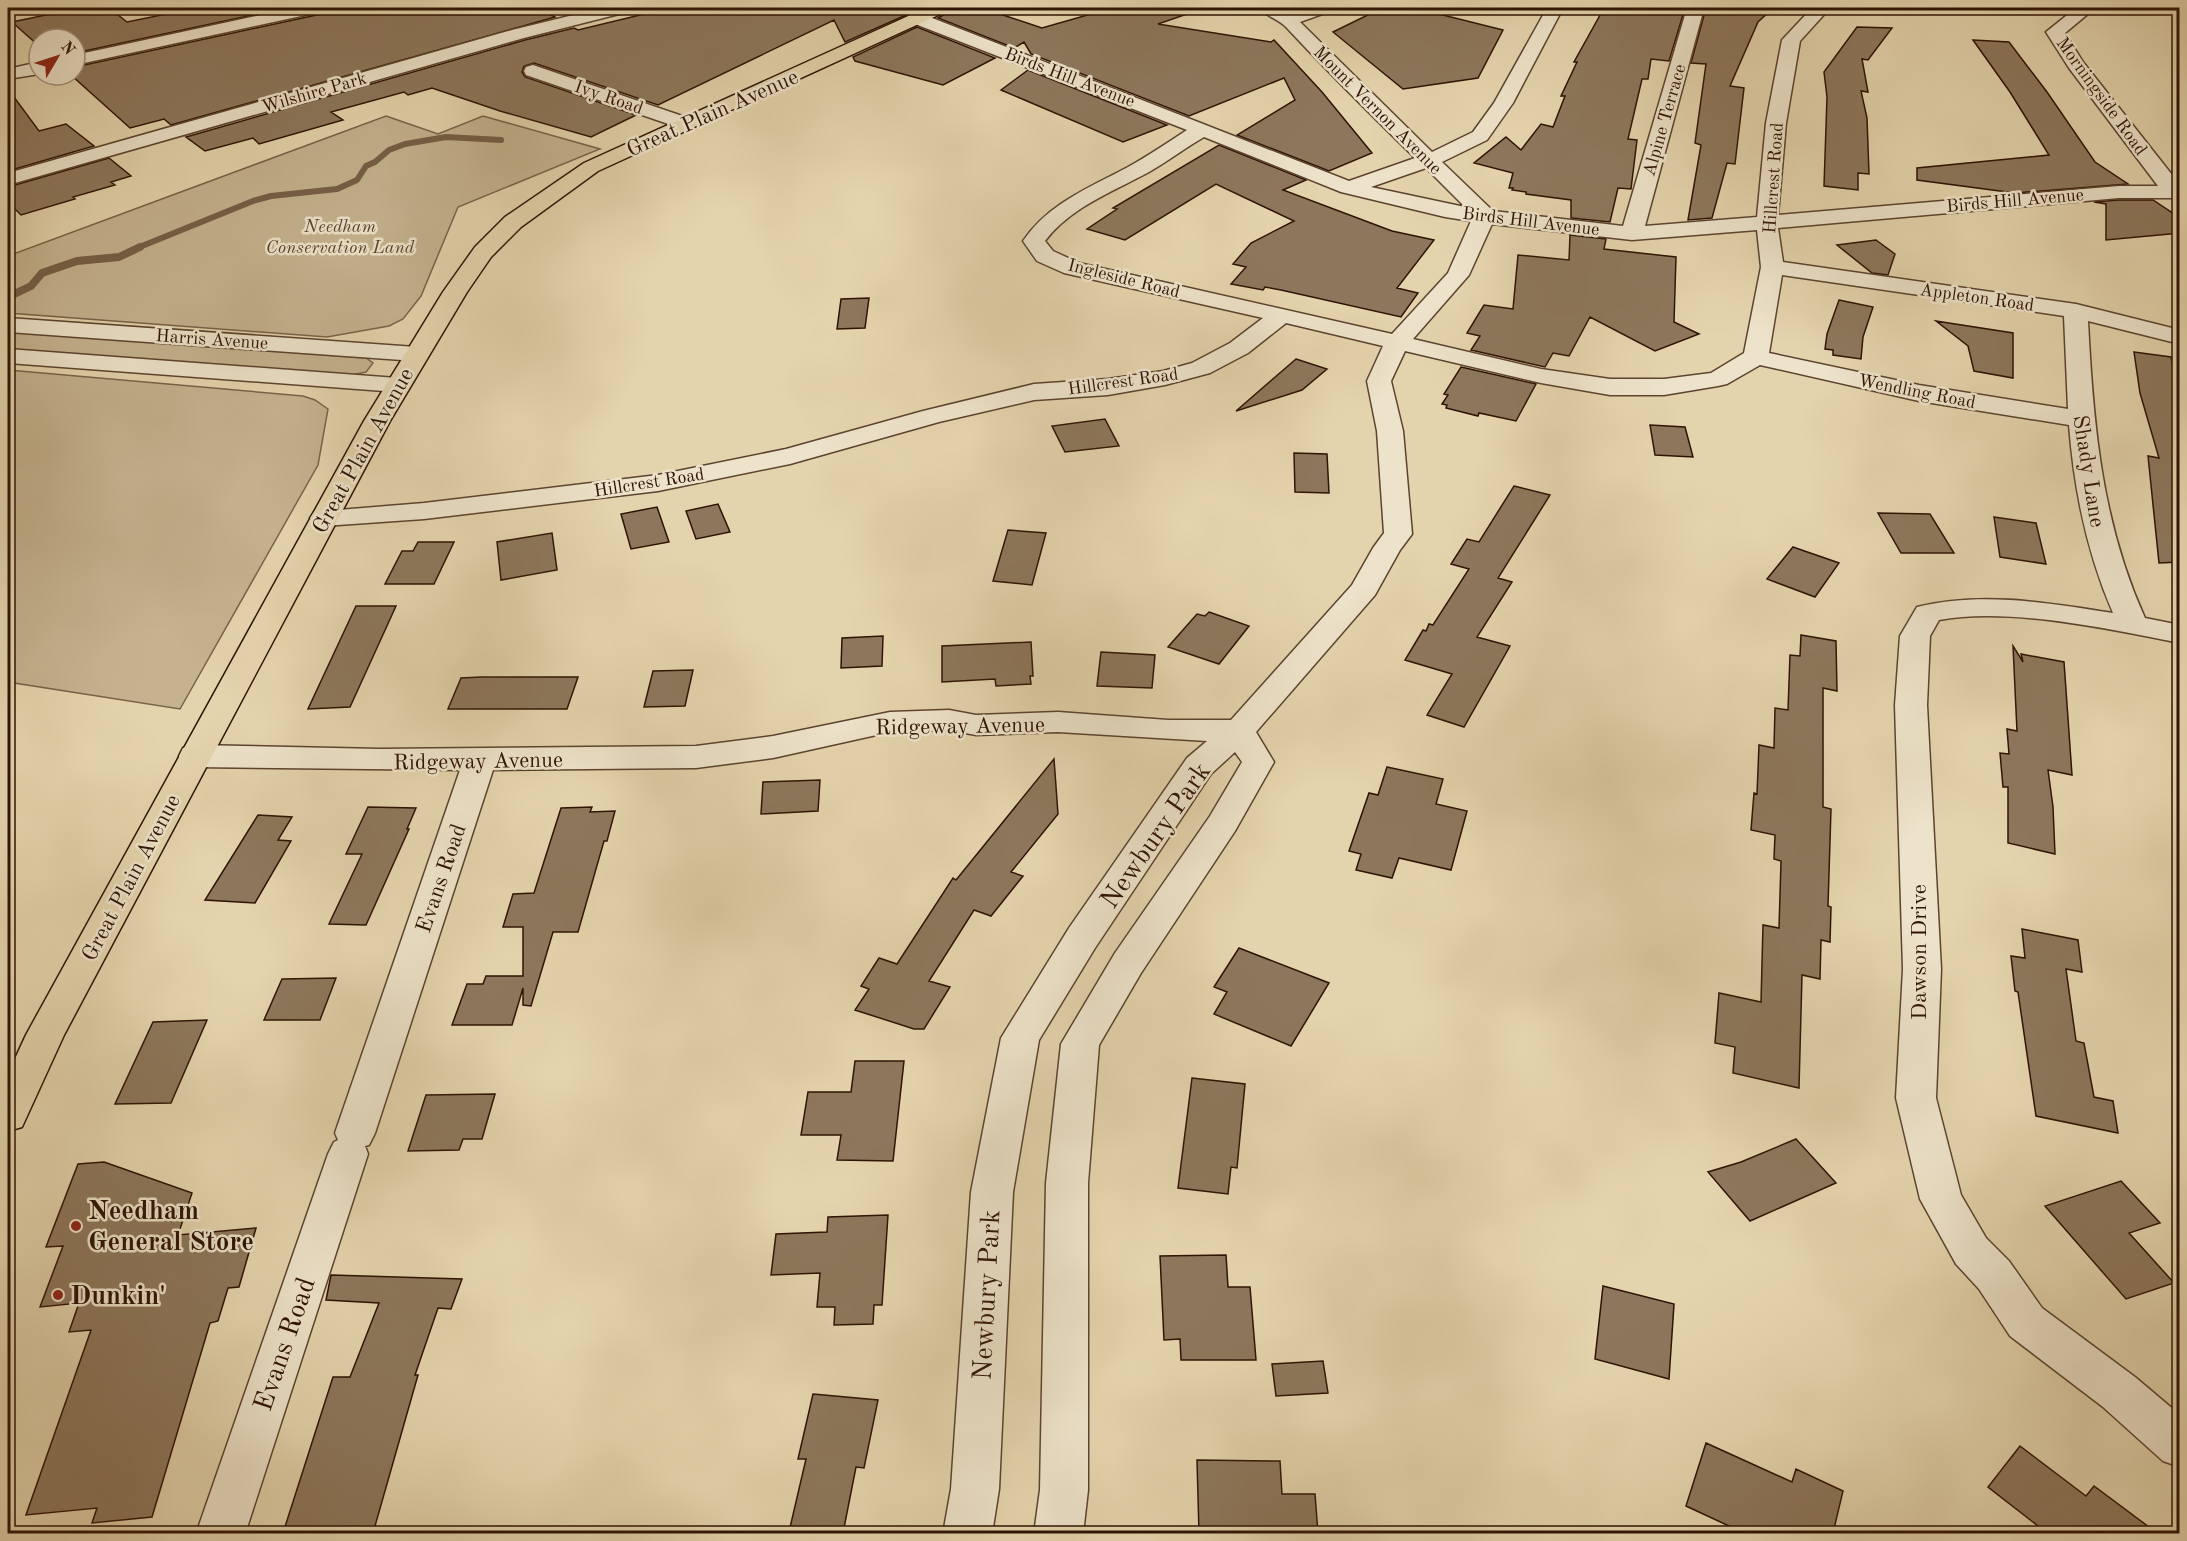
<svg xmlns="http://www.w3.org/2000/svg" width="2187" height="1541" font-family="'Old Standard TT',serif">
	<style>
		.green { fill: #c5b390; stroke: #7a634a; stroke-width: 1.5 }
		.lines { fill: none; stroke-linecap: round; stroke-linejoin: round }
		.stream-far1 { stroke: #765f48; stroke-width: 6 }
		.stream { stroke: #765f48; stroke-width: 8 }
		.building { fill: #8d775c; stroke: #2e1305; stroke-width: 1.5 }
		.minor-casing { stroke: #5c432f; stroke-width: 3 }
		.major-casing { stroke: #2e1305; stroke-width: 3 }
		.minor { fill: #ede3ca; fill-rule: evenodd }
		.major { fill: #e4d4ad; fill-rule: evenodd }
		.poi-dot { fill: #8f2418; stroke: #ede3ca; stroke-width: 2 }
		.labels { text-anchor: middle; stroke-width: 5; stroke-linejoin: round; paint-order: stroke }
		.far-street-label { font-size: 18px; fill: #2e1305; stroke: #ede3ca }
		.far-park-label { font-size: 18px; font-style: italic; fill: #5b432f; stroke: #ede3ca }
		.street-label { font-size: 22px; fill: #2e1305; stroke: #ede3ca }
		.near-street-label { font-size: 27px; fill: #2e1305; stroke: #ede3ca }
		.near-poi-label { font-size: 27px; font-weight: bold; fill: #2e1305; stroke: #ede3ca; text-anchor: start }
	</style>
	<rect width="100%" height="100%" fill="#e4d4ad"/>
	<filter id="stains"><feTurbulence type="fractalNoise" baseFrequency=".00333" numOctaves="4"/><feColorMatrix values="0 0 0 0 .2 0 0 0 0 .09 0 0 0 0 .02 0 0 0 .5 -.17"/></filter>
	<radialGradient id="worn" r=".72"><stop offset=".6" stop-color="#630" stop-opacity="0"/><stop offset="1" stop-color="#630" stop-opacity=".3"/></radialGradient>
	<path class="green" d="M386 116 438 134 483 116 600 149 458 207 421 296 403 319 389 326 327 337 8 313V256Z
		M8 331 366 358 373 363 366 372 352 375 8 349Z
		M8 370 303 396 315 400 328 409 318 465 180 709 8 682Z"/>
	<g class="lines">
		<path class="stream-far1" d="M137 248 253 201 271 196 337 189 357 180 366 166 375 162 389 150 405 144 446 137 501 140"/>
		<path class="stream" d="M8 297 31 286 42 273 77 261 119 257 140 247"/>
	</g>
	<path class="building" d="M80 8H109L127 22 196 8H285L75 53V39H39V46L12 22Z
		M326 8H537L555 17 171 125 164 119 130 128 71 75H75V67L321 14Z
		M669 8H922L845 42 834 20 658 105 534 63 524 66 522 72 525 77 636 115 591 137 500 111 432 88 408 95 404 92 331 112 343 120 259 144 253 138 205 151 186 137 525 40 574 28 578 30Z
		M950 8H982L1042 28 1112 8H1193V12L1158 24 1271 42 1274 40 1322 92 1372 153 1329 171 1237 135 1295 100 1284 78 1189 116 1031 54 1024 42 1014 48 938 18 947 13Z
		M1382 8H1415L1503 30 1478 78 1403 89 1333 32Z
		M1604 8H1685L1669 61 1651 59 1648 79H1642L1628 139 1637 140 1631 189 1618 188 1610 222 1571 218V200L1526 194V192L1512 190 1513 188H1509L1513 173 1474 163 1506 137 1521 150 1541 124 1553 127 1565 96H1561L1577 62H1574Z
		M1706 8H1773L1758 22 1730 86 1744 88 1735 164 1727 163 1712 218 1688 220 1701 145 1695 143 1706 64 1691 63Z
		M917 27 995 58 943 85 855 61 853 57Z
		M1857 27 1892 28 1868 60 1862 59 1868 92 1861 91 1867 118 1869 174 1858 173V190L1824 186 1827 97 1824 72Z
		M1973 40 2009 42 2047 92 2095 162 2128 184 2015 193 1917 180V168L2049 155 2010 92Z
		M1028 70 1167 125 1123 142 1001 90Z
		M8 89 39 131 66 124 94 146 8 171Z
		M1219 145 1306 180 1283 190 1392 231 1434 240 1397 288 1418 293 1401 317 1281 290 1265 287 1263 290 1231 284 1246 267 1233 264 1251 243 1294 221 1216 184 1125 240 1087 229 1117 209 1113 208Z
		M109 158 131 176 111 182 115 185 73 197 75 199 21 215 8 202V187Z
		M2119 200H2153L2180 218V233L2106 240V204L2094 202Z
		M1570 235 1606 239 1604 249 1676 257 1674 322 1699 334 1655 351 1590 317 1569 356 1553 353 1545 367 1471 350 1480 336 1467 333 1484 305 1513 309 1518 255 1569 260Z
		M1876 240 1895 254 1888 275 1872 273 1837 245Z
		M869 298 865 328 837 329 841 299Z
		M1839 300 1873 307 1863 337 1861 359 1833 355V350L1825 349 1827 334Z
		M1936 321 2013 333V378L1974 371 1968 346Z
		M2134 352 2171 357 2174 373H2180V562L2159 563 2148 456 2159 458 2140 393Z
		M1296 359 1327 369 1302 390 1236 411Z
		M1461 367 1536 384 1516 421 1479 413 1478 416 1446 408 1447 405 1442 404 1448 395 1444 394Z
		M1105 419 1119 446 1065 452 1052 426Z
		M1650 425 1685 427 1693 457 1655 455Z
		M1294 453 1327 454 1329 493 1295 492Z
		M1514 486 1550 495 1498 578 1512 582 1477 637 1510 646 1464 727 1427 715 1452 674 1405 660 1423 630 1426 631 1429 624 1433 625 1469 569 1451 564 1467 539 1479 542Z
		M718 504 730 532 696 539 686 511Z
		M657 507 669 542 631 549 621 514Z
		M1878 513 1930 514 1954 553H1901Z
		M1994 517 2036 523 2046 564 2000 557Z
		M1008 530 1046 533 1032 585 993 581Z
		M552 533 557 570 501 580 497 542Z
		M418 542H454L434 584H385L402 551H413Z
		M1793 547 1839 563 1815 597 1767 579Z
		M356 606H396L350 707 308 709Z
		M1209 612 1249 626 1219 664 1168 647 1197 614 1205 616Z
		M1801 635 1836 641 1837 691 1823 688V807L1831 809 1828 906 1831 907 1830 942 1821 940 1820 979 1802 975 1799 1088 1733 1073 1735 1047 1715 1043 1719 993 1761 1002 1763 925 1779 928 1781 861 1774 859 1775 835 1751 830 1754 793 1757 794 1759 745 1774 748 1775 708 1788 710 1790 655 1800 656Z
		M883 636 882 666 841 668 842 638Z
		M1031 642 1033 676H1030L1031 684 996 686 995 679 942 682V646Z
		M2013 646 2023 662 2021 654 2064 662 2072 775 2048 770 2053 807 2055 854 2008 843V787H2003L2000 753 2009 754 2007 729 2017 731Z
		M1101 652 1155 655 1152 688 1097 686Z
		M693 670 685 706 644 707 653 671Z
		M481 677H578L567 709H448L461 678Z
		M1054 759 1058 814 1011 872 1023 876 991 916 974 910 929 981 950 987 924 1029H914L855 1010 869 989 861 986 879 958 897 964 953 878 956 880Z
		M1387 767 1443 779 1436 804 1467 811 1451 870 1399 858 1392 878 1356 870 1361 854 1349 851 1369 793 1378 795Z
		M820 780 818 811 761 814 763 782Z
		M368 807 416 808 407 829H409L366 925 329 924 362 854H346Z
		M592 807 590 812 615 811 607 841H604L578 932H553L531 1006 523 1005V988L512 1025H452L467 984H483L486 976H523V927H503L513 894 534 893 561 808Z
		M258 815 292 817 278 840 291 841 255 903 205 900Z
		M2022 929 2078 940 2082 972 2066 969 2076 1041 2084 1043 2094 1097 2113 1101 2118 1133 2036 1116 2018 992 2015 991 2011 956 2025 958Z
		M1239 948 1329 983 1291 1046 1214 1014 1227 992 1214 987Z
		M336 978 320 1020H264L282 979Z
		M207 1020 171 1103 115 1104 153 1022Z
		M855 1061H904L893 1161 837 1160 841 1135H801L808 1092H851Z
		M1192 1078 1245 1084 1237 1168 1231 1167 1228 1194 1178 1188Z
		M495 1094 482 1139H463L459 1150 408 1151 426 1095Z
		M1796 1139 1836 1183 1750 1221 1708 1172 1741 1162Z
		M104 1162 192 1193 178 1235 256 1228 239 1287 228 1288 218 1321 210 1323 152 1517 92 1523 97 1508 26 1515 91 1330 69 1332 79 1303 40 1307 63 1246 46 1247 78 1164Z
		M2121 1181 2160 1223 2129 1233 2174 1283 2126 1299 2045 1206Z
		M888 1215 882 1305H874L873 1324 834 1325 835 1307H817L820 1273 771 1275 776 1234 827 1232 828 1217Z
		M1226 1255 1228 1287H1250L1256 1360H1181L1180 1339 1164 1340 1160 1256Z
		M331 1275 462 1279 451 1309 438 1308 415 1375H418L373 1533H283L333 1377H350L379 1303 326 1300Z
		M1603 1286 1674 1304 1669 1379 1595 1359Z
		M1323 1361 1328 1393 1276 1396 1272 1364Z
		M813 1394 878 1400 864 1468 856 1467 843 1533 789 1532 806 1459H798Z
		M1706 1443 1792 1482 1796 1469 1843 1491 1833 1533H1744L1686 1506Z
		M2020 1446 2086 1496 2094 1486 2157 1533H2047L1988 1487Z
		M1197 1460 1280 1461 1282 1494H1315L1318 1533H1199Z"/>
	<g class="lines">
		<defs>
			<path id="minor" d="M8 8H31L28 12 8 15Z
				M293 8H324L321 12 315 13 75 65V55Z
				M602 8H630L627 12 524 38 8 185V173L512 30Z
				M1261 8H1280L1291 14 1307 8H1330L1328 12 1300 22 1432 152 1473 132 1494 103 1547 8H1563L1513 103 1487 140 1442 162 1493 211 1623 226 1687 8H1704L1645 226 1757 217 1766 123 1782 40 1812 8H1830L1800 41 1786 123 1778 215 2119 186H2158L2069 68 2046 32 2076 8H2095L2065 33 2083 62 2180 185V198H2119L1778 228 1783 262 2076 304 2180 330V344L2088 321C2093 424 2102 524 2145 618L2180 625V643C2110 629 2008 607 1939 620L1930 636 1927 705 1941 969 1936 1098 1961 1195 1986 1238 2009 1261 2042 1308 2135 1377 2180 1415V1467L2163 1461 2103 1407 2010 1336 1979 1289 1956 1264 1920 1199 1896 1098 1903 969 1895 705 1900 636 1917 607C1982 591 2048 603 2113 613 2087 553 2074 490 2069 425L1919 401 1760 365 1727 384 1718 386 1664 395H1610L1541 383 1405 351 1391 381 1403 431 1412 534 1400 550 1375 595 1256 732 1274 762 1235 831 1141 973 1099 1045 1088 1183V1490L1083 1534H1034L1040 1490 1046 1183 1061 1044 1115 953 1210 816 1242 762 1235 752 1211 774 1095 948 1039 1040 1013 1192 999 1489 992 1534H943L951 1489 971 1192 1001 1038 1069 928 1187 758 1207 741 1058 732 976 735 949 730 890 732 773 758 696 768 493 770 375 1133 369 1145 365 1146 368 1154 245 1534H196L328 1154 334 1142 338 1140 335 1133 460 770 195 767 183 764 179 756 183 748 195 745 380 749 696 746 773 736 890 712 949 710 976 715 1058 712 1168 720H1231L1352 585 1373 548 1384 533 1377 431 1367 381 1383 346 1286 323 1248 353 1210 373 1165 385 1108 395 1034 400 939 422 790 464 658 491 424 519 324 526 314 524 310 518 314 512 424 503 658 475 786 449 923 411 1034 384 1108 379 1163 371 1192 363 1230 343 1263 318 1064 273 1037 261 1023 241C1049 203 1089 188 1128 167 1148 156 1167 143 1187 130L910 22 907 18 910 14H922L1349 181 1415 158C1371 115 1328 72 1286 27 1278 19 1265 16 1261 8ZM1204 137 1341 192 1445 217 1471 221 1448 273 1392 334 1079 263 1053 251 1045 241C1071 207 1112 192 1149 172 1168 161 1185 148 1204 137ZM1426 168 1465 207 1371 187ZM1492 224 1632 240 1757 230 1761 267 1744 353 1711 373 1664 379H1610L1541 369 1413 339 1469 275ZM1782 275 2064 316 2068 409 1919 385 1769 353Z
				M39 62V74L8 79V69Z
				M533 65 691 119 694 123 691 127H677L526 75 524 71 526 67Z
				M8 318 416 347 425 349 428 354 425 359 416 361 8 332Z
				M8 349 397 378 406 380 409 385 406 390 397 392 8 363Z"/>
			<path id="major" d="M926 8H948L945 12 598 171 521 227 491 257 467 292 390 421 64 1035 22 1127 8 1131V1074L26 1035 364 421 443 292 475 247 505 217 584 163Z"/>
		</defs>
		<use href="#minor" class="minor-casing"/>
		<use href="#major" class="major-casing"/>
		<use href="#minor" class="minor"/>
		<use href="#major" class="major"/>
	</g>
	<g class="poi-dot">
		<circle cx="76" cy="1226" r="6"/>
		<circle cx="58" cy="1295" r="6"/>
	</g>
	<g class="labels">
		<g class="far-street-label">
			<text transform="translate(1070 77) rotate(21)" y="6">Birds Hill Avenue</text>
			<text transform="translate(314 92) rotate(-16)" y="6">Wilshire Park</text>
			<text transform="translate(2102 96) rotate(54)" y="6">Morningside Road</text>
			<text transform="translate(609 97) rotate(19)" y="6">Ivy Road</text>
			<text transform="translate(1378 110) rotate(45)" y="6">Mount Vernon Avenue</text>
			<text transform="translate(1664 120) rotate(-74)" y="6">Alpine Terrace</text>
			<text transform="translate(1773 178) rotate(-86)" y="6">Hillcrest Road</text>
			<text transform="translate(2015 200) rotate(-5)" y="6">Birds Hill Avenue</text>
			<text transform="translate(1531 221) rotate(7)" y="6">Birds Hill Avenue</text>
			<text transform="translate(1124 278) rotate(14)" y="6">Ingleside Road</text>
			<text transform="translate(1977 297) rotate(8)" y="6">Appleton Road</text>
			<text transform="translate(212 339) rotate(4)" y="6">Harris Avenue</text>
			<text transform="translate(1123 381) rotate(-8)" y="6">Hillcrest Road</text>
			<text transform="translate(1917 391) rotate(11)" y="6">Wendling Road</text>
			<text transform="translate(649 482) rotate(-9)" y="6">Hillcrest Road</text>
		</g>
		<g class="far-park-label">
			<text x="340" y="232">Needham<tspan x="340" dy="21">Conservation Land</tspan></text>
		</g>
		<g class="street-label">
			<text transform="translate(712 112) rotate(-24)" y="8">Great Plain Avenue</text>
			<text transform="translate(362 450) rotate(-61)" y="8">Great Plain Avenue</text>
			<text transform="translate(2090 471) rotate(81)" y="8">Shady Lane</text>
			<text transform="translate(960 725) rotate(-1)" y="8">Ridgeway Avenue</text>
			<text transform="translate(478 760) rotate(-1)" y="8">Ridgeway Avenue</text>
			<text transform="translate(130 877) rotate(-62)" y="8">Great Plain Avenue</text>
			<text transform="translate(440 878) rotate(-71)" y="8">Evans Road</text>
			<text transform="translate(1918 952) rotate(-90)" y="8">Dawson Drive</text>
		</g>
		<g class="near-street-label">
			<text transform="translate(1155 835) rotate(-55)" y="9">Newbury Park</text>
			<text transform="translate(986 1295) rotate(-87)" y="9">Newbury Park</text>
			<text transform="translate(284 1344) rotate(-71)" y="9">Evans Road</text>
		</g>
		<g class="near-poi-label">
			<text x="88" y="1219">Needham<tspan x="88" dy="31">General Store</tspan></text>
			<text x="70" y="1304">Dunkin'</text>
		</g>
	</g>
	<rect width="2187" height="1541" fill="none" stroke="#e4d4ad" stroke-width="30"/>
	<rect x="9" y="9" width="2169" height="1523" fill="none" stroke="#2e1305" stroke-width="3"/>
	<rect x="15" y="15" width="2157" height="1511" fill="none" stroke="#2e1305" stroke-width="1.5"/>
	<g transform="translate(57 57) rotate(51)"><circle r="28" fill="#ede3ca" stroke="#a1907b" stroke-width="1.5"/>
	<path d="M0-4.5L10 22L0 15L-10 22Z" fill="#8f2418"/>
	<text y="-9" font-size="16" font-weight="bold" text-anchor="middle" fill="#2e1305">N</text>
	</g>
	<rect width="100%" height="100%" filter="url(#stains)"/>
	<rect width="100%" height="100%" fill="url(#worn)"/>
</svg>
